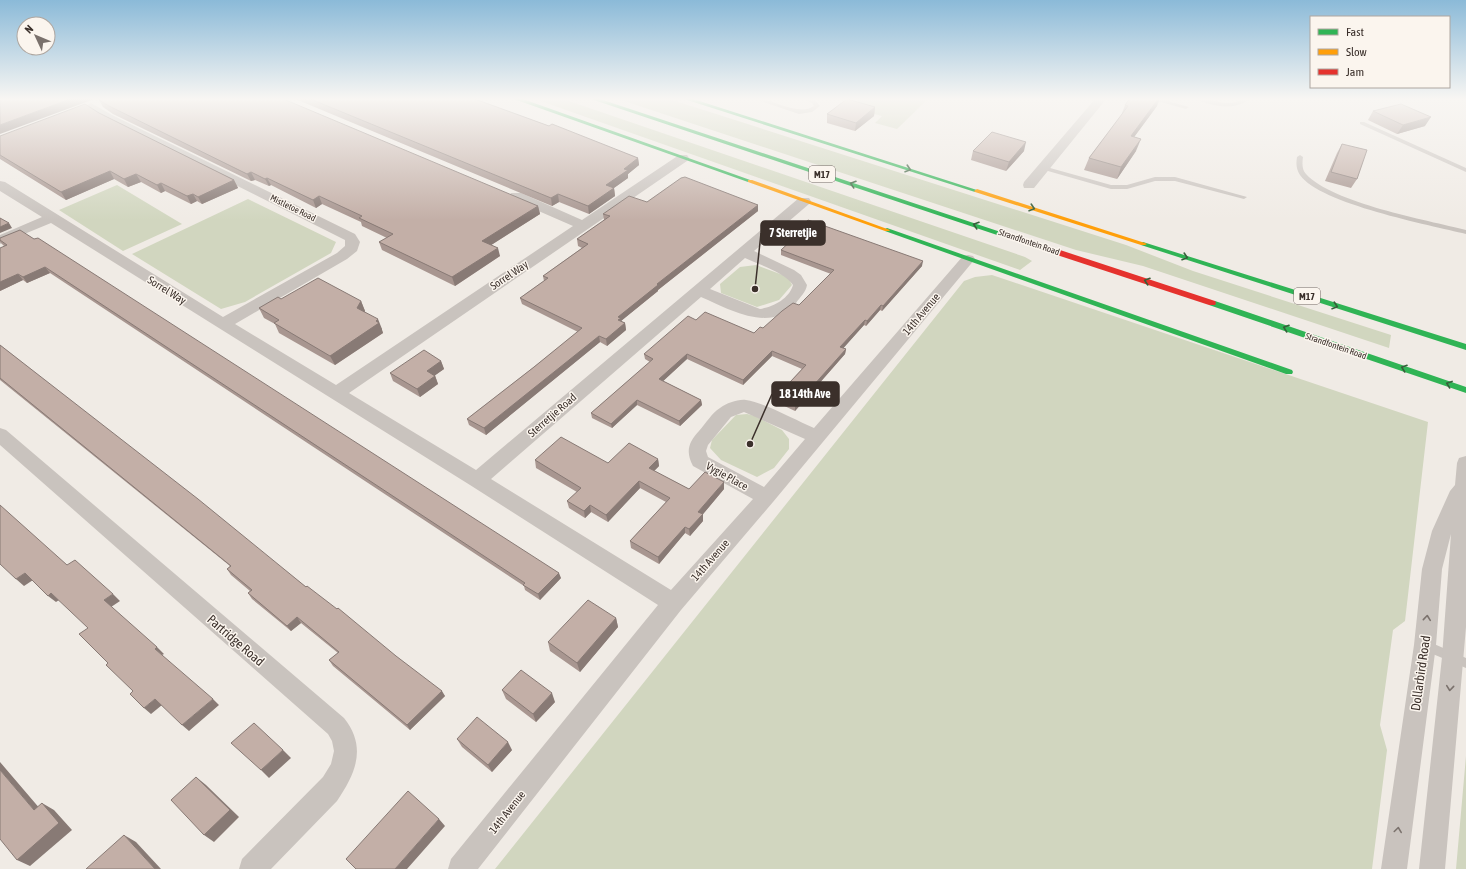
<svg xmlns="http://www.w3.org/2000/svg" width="1466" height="869" font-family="'Asap Condensed',sans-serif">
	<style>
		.green { fill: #d1d6bf }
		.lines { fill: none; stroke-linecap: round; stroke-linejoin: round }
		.lane { fill: #c9c3be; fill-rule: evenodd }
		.street { fill: #c9c3be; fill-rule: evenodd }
		.fast { fill: #30b455; fill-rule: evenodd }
		.slow { fill: #ff9f0a; fill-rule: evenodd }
		.jam { fill: #e5322d; fill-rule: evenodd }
		.wall { fill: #a89690 }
		.shaded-wall { fill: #887a75 }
		.building { fill: #c3afa7; stroke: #887a75 }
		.oneway { stroke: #375e3a }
		.oneway2 { stroke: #7b726d }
		.labels { text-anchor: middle; stroke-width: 3; stroke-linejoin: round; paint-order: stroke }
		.far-street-label { font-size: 9px; fill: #3b302b; stroke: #fbf5ee }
		.shield { fill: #fbf5ee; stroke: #756b66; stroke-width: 1 }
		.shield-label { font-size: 10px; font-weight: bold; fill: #3b302b }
		.street-label { font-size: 11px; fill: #3b302b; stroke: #fbf5ee }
		.near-street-label { font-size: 13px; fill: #3b302b; stroke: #fbf5ee }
		.leader { fill: none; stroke: #3b302b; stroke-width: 1.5 }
		.callout-dot { fill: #3b302b; stroke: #fbf5ee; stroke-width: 1.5 }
		.callout { fill: #3b302b; stroke: #3b302b; stroke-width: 1.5 }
		.callout-label { font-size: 12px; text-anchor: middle; font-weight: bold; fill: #fff }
	</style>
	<rect width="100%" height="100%" fill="#f0ebe5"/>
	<path class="green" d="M532 98H560L1025 257 1032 261 1020 270Z
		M615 98H666L1126 245 1193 271 1391 335 1389 348 1143 266 1076 250Z
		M863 98H929L897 129 875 123 882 116 867 112 856 105Z
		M117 185 182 224 123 251 59 210Z
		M248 199 336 242 331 253 245 302 221 309 132 254Z
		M756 265 788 277 792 285 779 300 757 307 721 293 720 284 740 267Z
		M992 275 1428 422 1405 621 1393 630 1380 725 1387 750 1372 869H495L964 281 975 277Z
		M747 414 755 416 782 430 789 439V449L774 468 757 477 721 460 710 448 712 440 736 415Z
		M1466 756V869H1456Z"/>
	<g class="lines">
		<path class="lane" d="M752 98C772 98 798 117 814 106L812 103 801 98C810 98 815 99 820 106L812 112 799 114Z
			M1146 98H1157L1189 107 1186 109Z
			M1194 98C1206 98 1217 103 1229 103 1237 103 1242 98 1250 98 1237 112 1209 106 1194 98Z
			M1360 122H1364L1466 168V172L1360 124Z
			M1300 155 1303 157C1302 163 1302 170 1306 174 1332 203 1427 220 1466 230V234C1430 225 1320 204 1300 175 1296 169 1296 163 1297 157Z
			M1043 166 1111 185H1127L1155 177H1175L1247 197 1244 199 1175 181H1155L1127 189H1111L1041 169V167Z
			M1425 640 1466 658V668L1421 649 1419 645 1421 641Z"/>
		<path class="street" d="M1096 98H1107L1034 188H1024L1023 185 1024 182Z
			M91 103 112 115 355 234 360 242 357 251 347 259 235 324 336 385 573 226 511 199 509 196 511 193H521L582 220 679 155H687L689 158 687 161 349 393 476 470 799 198H809L811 201 809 204 754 251 794 270 801 275 807 285C806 292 800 297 796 303 771 334 729 309 701 297L491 479 671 590 753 499 693 466C685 451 689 442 699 431 706 423 712 413 720 408 727 403 738 399 746 400 765 403 795 420 814 428L963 256 968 255 973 256 975 259 773 502 681 610 478 869H448L451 859 658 605 470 485 51 223 0 244V235L42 217 0 191V181L5 182 223 317 337 253 345 246V240L104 119 87 108 85 106ZM745 258C758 264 786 273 793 285 789 299 773 307 760 309L710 289ZM744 412 805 439 764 487 708 457 706 451 708 445 731 417Z
			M0 428 6 430 344 718C367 747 356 773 337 801L271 869H239L242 859 323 777 331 764 334 751 332 741 328 734 0 445Z
			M1466 456V627L1445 869H1419L1442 657 1451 534 1442 569 1436 645 1407 869H1381L1414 645 1422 569 1432 531 1450 491 1455 485 1457 463 1459 458Z"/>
		<path class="fast" d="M511 98H520L753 181 748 182Z
			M588 98H597L1061 252 1060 254H1054Z
			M681 98H690L980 191 975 192Z
			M887 228 1292 370 1293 372 1292 374H1286L885 231V229Z
			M1143 242 1466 344V350L1141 245V243Z
			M1209 301H1215L1466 387V393L1209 305Z"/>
		<path class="slow" d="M748 180H752L890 230 889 231H885L748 182Z
			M977 189 1145 243 1147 244 1145 245H1141L975 192 974 191Z"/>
		<path class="jam" d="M1054 250H1060L1215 301 1216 303 1215 305H1209L1054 254Z"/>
	</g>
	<path class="wall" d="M293 98H472L524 117 638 158 639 165 628 174V178L614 188 615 196 589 214 559 202 552 206Z
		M847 98H855L853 100Z
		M99 100 538 206 540 214 491 245 500 256 455 286 382 250 379 242 387 238 362 226 361 222 322 204 316 208 271 185 269 186 255 180 251 181 113 114 103 107Z
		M1125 105 1157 106 1134 137 1136 151 1117 179 1084 170 1089 158 1121 116Z
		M875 107 874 116 855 131 827 123V114Z
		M1373 111 1425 126 1397 134 1368 120Z
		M99 113 234 180 238 188 202 204 197 201 191 204 165 191 161 193 141 182 128 187 114 179 66 200 0 159V136Z
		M1342 144 1357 179 1351 188 1325 181 1337 153Z
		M973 151H1024L1006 171 971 160Z
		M647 202 758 205V211L658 290V291L621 321 625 323 626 330 607 346 600 342 486 435 469 425 467 419 534 367 578 332 522 304 520 298 544 281 543 276 582 248 578 246 577 239 605 220H604L603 214Z
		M792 235 922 266 882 311 880 310 866 326 864 325 843 348 846 349 845 354 795 411 776 402V397L802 369 772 356 743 385 687 359 663 381 701 400 702 405 680 426 637 405 612 428 592 418 591 413 650 362 645 359 644 354 696 320 754 333 763 328 799 305 831 274 781 255V250L792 240 791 239Z
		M0 238 561 578 540 600 525 590 524 586 50 273 27 283 23 280 0 291 4 246 0 242Z
		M281 299 361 301 365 311V312L382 329V330L383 333 335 365 279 333 275 324 264 318 259 308Z
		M0 345 306 587 445 696 410 730 333 666 329 660 338 653 301 623 291 631 252 599 248 593 250 591 231 575 227 569 230 566 0 380Z
		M441 361 444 369 435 375 438 384 420 397 393 381 390 373Z
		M658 459 659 466 654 471 689 489H724L703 514V521L690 536 685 533 659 564 631 548 630 541 666 502 640 488 608 522 591 512 585 518 569 508 567 501 577 492 536 468 535 460 608 463Z
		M616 618 618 627 580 672 550 651 548 642Z
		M502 690 555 702 536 722 506 699Z
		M457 739 512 750 492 772 462 747Z"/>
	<path class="shaded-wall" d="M73 98H97L0 134V125Z
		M1159 98H1160L1157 106 1126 148 1131 136Z
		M875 107 874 116 855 131 856 123Z
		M1431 117 1425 126 1397 134 1403 125Z
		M1141 139 1136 151 1117 179 1121 167Z
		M1026 142 1024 151 1006 171 1009 162Z
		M638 158 639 165 628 174V178L611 190 614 188 615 196 589 214 588 206 606 185 624 169Z
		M110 171 114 179 66 200 61 192Z
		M251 172 255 180 251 181 247 174Z
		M136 174 141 182 128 187 124 179Z
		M267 178 271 185 269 186 265 179Z
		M234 180 238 188 202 204 198 197Z
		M161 183 165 191 161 193 157 185Z
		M193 194 197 201 191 204 187 196Z
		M558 194 559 202 552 206 551 198Z
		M319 196 322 204 316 208 313 200Z
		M758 205V211L658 290V291L621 321 618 320V317L657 284Z
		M538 206 540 214 485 249 482 241Z
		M9 223 12 228 0 233V227Z
		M498 248 500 256 455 286 452 277Z
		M923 261 922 266 882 311 883 306Z
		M45 267 50 273 27 283 23 277Z
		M18 274 23 280 0 291V282Z
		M361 301 365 311 362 318 357 308Z
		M881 305 880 310 866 326 867 321Z
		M378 319 382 329V330L383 333 335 365 330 356Z
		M865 320 864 325 840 352V347Z
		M625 323 626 330 607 346 606 339Z
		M599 336 600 342 486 435 484 428Z
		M846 349 845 354 795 411V406Z
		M772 351V356L743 385V380Z
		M687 354V359L660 384 659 379Z
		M441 361 444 369 430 379 427 371Z
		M435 376 438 384 420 397 417 389Z
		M637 400V405L612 428 611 424Z
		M701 400 702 405 680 426 679 421Z
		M658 459 659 466 650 475 649 468Z
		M639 481 640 488 608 522 606 515Z
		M724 482V489L699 519 698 512Z
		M590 505 591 512 585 518 584 511Z
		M703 514V521L690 536 689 529Z
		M685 527V533L659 564 658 557Z
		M25 573 33 580 24 586 16 579Z
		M559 573 561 578 540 600 538 594Z
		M51 593 59 600 56 602 48 596Z
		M113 594 120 601 111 607 104 600Z
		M297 617 301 623 291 631 287 626Z
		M616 618 618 627 580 672 577 663Z
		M157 647 164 654 162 655 155 649Z
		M442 691 445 696 410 730 407 725Z
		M552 693 555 702 536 722 533 714Z
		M155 699 162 705 151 714 144 708Z
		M213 699 219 705 189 731 182 725Z
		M508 742 512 750 492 772 488 765Z
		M283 750 291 758 269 778 261 770Z
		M0 762 47 817 34 810 0 770Z
		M196 777 206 785 239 817 214 842 204 835Z
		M42 803 54 810 72 830 30 866 17 860Z
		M439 819 445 826 407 869H395Z
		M124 835 136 842 161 869H155Z"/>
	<path class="building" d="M0 98H73L0 125Z
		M103 98H281L538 206 482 241 498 248 452 277 379 242 393 234 359 218 362 216 319 196 313 200 267 178 265 179 251 172 247 174 109 106 99 100Z
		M308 98H472L549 126 552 124 638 158 624 169 628 170 606 185 614 188 588 206 558 194 551 198Z
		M1130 98H1159L1131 136 1141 139 1121 167 1089 158 1128 106 1125 105Z
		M847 99 875 107 856 123 827 114Z
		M85 104 99 113 234 180 198 197 193 194 187 196 161 183 157 185 136 174 124 179 110 171 61 192 0 155V136Z
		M1401 104 1431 117 1403 125 1373 111Z
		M992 132 1026 142 1009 162 973 151Z
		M1342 144 1367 150 1357 179 1331 172Z
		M685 177 758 205 657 284 658 285 618 317 621 318 618 320 625 323 606 339 599 336 484 428 467 419 534 367 582 328 520 298 548 278 543 276 588 244 577 239 610 216 603 214 629 196 647 202 681 178Z
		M0 218 9 223 0 227Z
		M808 220 923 261 883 306 881 305 867 321 865 320 840 347 846 349 795 406 776 397 806 365 772 351 743 380 687 354 659 379 701 400 679 421 637 400 611 424 591 413 653 359 644 354 688 316 696 320 705 312 754 333 760 327 763 328 782 311 793 303 799 305 834 270 781 250 796 236 792 235Z
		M20 230 34 239 38 238 559 573 538 594 523 585 525 583 45 267 23 277 18 274 0 282V248L7 245 0 240V238Z
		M318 278 361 301 357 308 378 319 376 321 379 323 330 356 274 323 279 320 259 308 278 297 281 299Z
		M0 345 198 499 306 587 307 586 337 609 338 608 396 656 442 691 407 725 329 660 339 652 297 617 287 626 248 593 252 590 227 569 231 566 0 378Z
		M424 350 441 361 427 371 435 376 417 389 390 373Z
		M561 437 608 463 629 443 658 459 649 468 689 489 705 472 724 482 698 512 703 514 689 529 685 527 658 557 630 541 670 498 639 481 606 515 590 505 584 511 567 501 581 488 535 460Z
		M0 505 67 565 75 560 113 594 104 600 157 647 155 649 213 699 182 725 155 699 144 708 130 694 133 691 106 665 108 663 79 634 88 628 51 593 48 596 25 573 16 579 0 564Z
		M588 600 616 618 577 663 548 642Z
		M521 670 552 693 533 714 502 690Z
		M477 717 508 742 488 765 457 739Z
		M254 723 283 750 261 770 231 743Z
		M0 770 34 810 42 803 59 823 17 860 0 839Z
		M196 777 230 810 204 835 171 800Z
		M408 791 439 819 395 869H356L346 859Z
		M124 835 155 869H86Z"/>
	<defs><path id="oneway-chevron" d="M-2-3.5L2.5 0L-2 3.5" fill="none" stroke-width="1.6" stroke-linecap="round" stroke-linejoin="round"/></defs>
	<g class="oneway">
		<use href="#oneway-chevron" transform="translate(908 169) rotate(18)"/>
		<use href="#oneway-chevron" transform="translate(853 184) rotate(-162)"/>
		<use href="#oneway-chevron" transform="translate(1032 208) rotate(18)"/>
		<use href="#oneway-chevron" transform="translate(976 225) rotate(-162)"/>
		<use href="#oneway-chevron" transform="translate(1185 257) rotate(18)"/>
		<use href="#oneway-chevron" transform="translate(1147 281) rotate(-162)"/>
		<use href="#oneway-chevron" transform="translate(1335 306) rotate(18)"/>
		<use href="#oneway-chevron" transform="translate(1286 328) rotate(-161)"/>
		<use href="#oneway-chevron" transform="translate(1404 368) rotate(-161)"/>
		<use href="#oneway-chevron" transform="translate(1449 384) rotate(-160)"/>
	</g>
	<g class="oneway2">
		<use href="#oneway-chevron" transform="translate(1427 618) rotate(-84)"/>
		<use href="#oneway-chevron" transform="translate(1450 688) rotate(96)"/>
		<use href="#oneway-chevron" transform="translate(1398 830) rotate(-82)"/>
	</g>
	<linearGradient id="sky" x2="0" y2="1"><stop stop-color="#8bbad8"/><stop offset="0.45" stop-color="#f8f6f3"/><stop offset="1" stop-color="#f8f6f3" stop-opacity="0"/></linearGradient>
	<rect width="1466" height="220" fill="url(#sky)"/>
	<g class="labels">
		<g class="far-street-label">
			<text transform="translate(293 208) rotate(26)" y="3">Mistletoe Road</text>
			<text transform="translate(1029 242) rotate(19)" y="3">Strandfontein Road</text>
			<text transform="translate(1336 346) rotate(19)" y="3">Strandfontein Road</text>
		</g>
		<g class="shield">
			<rect x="809" y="166" width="26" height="16" rx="3"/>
			<rect x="1294" y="288" width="26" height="16" rx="3"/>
		</g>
		<g class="shield-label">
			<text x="822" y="178">M17</text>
			<text x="1307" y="300">M17</text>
		</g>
		<g class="street-label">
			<text transform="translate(509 275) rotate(-34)" y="4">Sorrel Way</text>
			<text transform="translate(167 290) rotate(32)" y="4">Sorrel Way</text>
			<text transform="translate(921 314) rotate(-50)" y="4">14th Avenue</text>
			<text transform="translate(552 415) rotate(-41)" y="4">Sterretjie Road</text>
			<text transform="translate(727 476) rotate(29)" y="4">Vygie Place</text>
			<text transform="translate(710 560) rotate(-49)" y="4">14th Avenue</text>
			<text transform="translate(507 812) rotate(-52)" y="4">14th Avenue</text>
		</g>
		<g class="near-street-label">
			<text transform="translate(236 640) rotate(41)" y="5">Partridge Road</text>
			<text transform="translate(1420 673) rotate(-82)" y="5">Dollarbird Road</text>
		</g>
	</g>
	<path class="leader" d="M755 289L761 233M750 444L772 394"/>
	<g class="callout-dot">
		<circle cx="755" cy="289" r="4"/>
		<circle cx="750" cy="444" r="4"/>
	</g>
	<g class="callout">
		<rect x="761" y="221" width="64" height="24" rx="4"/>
		<rect x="772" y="382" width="67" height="24" rx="4"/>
	</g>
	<g class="callout-label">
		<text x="793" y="237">7 Sterretjie</text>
		<text x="805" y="398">18 14th Ave</text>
	</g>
	<rect x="1310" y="16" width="140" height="72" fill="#fbf5ee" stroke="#aea6a0"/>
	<rect x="1318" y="29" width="20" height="6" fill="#30b455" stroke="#aea6a0"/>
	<text x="1346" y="36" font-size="12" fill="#3b302b">Fast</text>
	<rect x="1318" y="49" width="20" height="6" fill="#ff9f0a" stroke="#aea6a0"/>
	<text x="1346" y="56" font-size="12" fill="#3b302b">Slow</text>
	<rect x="1318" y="69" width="20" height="6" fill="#e5322d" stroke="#aea6a0"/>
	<text x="1346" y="76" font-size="12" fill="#3b302b">Jam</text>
	<g transform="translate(36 36) rotate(314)"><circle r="19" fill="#fbf5ee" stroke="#aea6a0"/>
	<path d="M0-3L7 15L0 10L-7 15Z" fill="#7a716c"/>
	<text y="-6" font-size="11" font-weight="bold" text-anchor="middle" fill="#3b302b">N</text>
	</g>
</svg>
